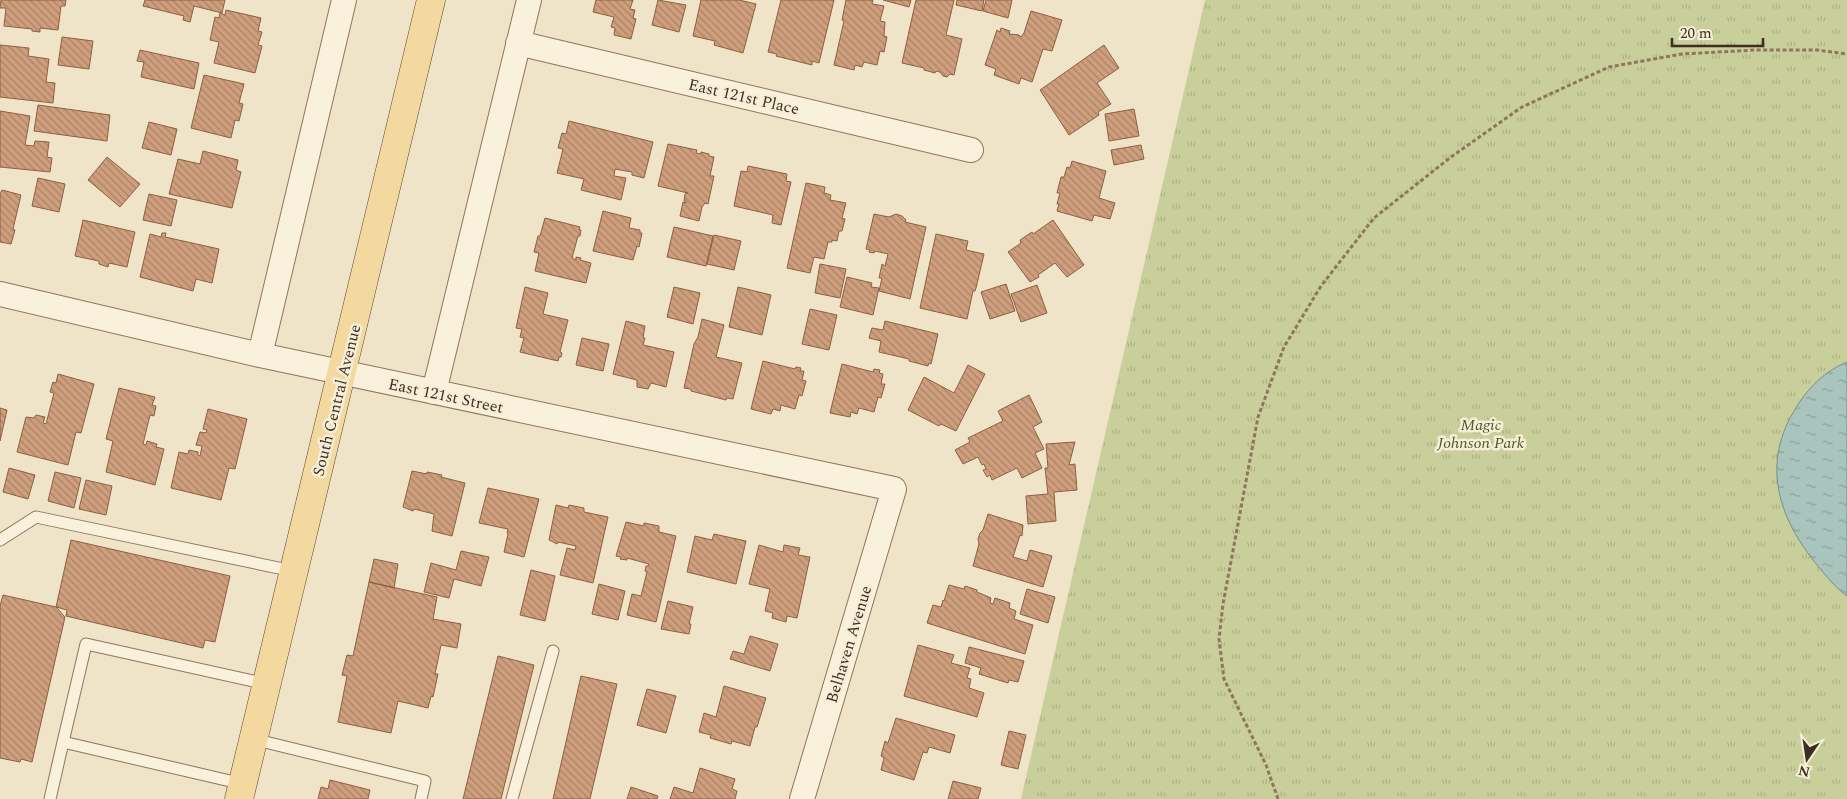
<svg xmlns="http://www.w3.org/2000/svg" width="1847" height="799" font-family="Spectral,serif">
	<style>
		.park { fill: url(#park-tufts) }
		.water { fill: url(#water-ripples); stroke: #6f938a }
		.building { fill: url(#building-back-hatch); stroke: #8d5f41 }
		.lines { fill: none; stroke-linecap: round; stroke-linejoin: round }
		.service-casing { stroke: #8d765c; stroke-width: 13 }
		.minor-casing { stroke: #8d765c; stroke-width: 26 }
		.primary-casing { stroke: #5b4430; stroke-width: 29 }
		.path { stroke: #8d765c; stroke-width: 3; stroke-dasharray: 4 2.5; stroke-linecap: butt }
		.service { stroke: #faf1dc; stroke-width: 11 }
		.minor { stroke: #faf1dc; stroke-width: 24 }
		.primary { stroke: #f3d9a0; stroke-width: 28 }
		.labels { text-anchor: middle; stroke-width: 5; stroke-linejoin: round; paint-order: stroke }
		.street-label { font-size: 16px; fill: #3d2e20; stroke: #f7eed8 }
		.park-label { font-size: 16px; font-style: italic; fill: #4d5a26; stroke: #f7eed8 }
	</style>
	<defs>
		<pattern id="park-tufts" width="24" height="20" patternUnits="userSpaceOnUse" patternTransform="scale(1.25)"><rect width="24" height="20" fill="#c9cf9b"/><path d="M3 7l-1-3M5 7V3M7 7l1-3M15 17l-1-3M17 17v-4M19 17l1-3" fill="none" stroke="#aeb285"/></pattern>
		<pattern id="water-ripples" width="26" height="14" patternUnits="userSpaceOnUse" patternTransform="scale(1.25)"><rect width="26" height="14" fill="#a9c4bc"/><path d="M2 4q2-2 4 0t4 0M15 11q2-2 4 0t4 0" fill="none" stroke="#8ba098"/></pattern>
		<pattern id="building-back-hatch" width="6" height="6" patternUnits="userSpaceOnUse" patternTransform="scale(1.25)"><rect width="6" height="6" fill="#cf9f7d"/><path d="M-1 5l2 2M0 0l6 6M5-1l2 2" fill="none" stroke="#a98266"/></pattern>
	</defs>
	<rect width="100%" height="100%" fill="#f0e4c8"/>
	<path class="park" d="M1205 0H1847V799H1021Z"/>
	<path class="water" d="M1847 362V596C1836 588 1827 577 1818 566 1778 518 1760 463 1797 406 1809 387 1825 371 1847 362Z"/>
	<path class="building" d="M1 0H66L65 6H61L58 30 40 28V32L32 31V29L4 26 6 8H0Z
		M145 0H225L222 13 194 6 190 22 183 20 184 16 143 6Z
		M596 0H633L630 9 635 10 633 18 636 19 631 39 614 35 615 28 611 27 614 17 593 12Z
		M658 0 686 5 679 32 652 25Z
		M701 0H739L756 4 743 53 714 45 715 41 693 36Z
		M781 0H834L819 63 812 61V65L776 56 777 54 768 52Z
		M846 0H873L872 4 884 6 880 21 885 22 884 36 887 37 884 52 880 51 877 65 864 62 862 67 855 65 854 70 834 65 844 21 842 20Z
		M883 0H911L909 7Z
		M916 0H954L946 35 962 39 954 75 950 74 947 77 943 76 940 72 936 71 935 73 924 70V68L902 63Z
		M957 0H984L982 11 956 5Z
		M986 0H1012L1008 18 983 11Z
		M226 10 261 18 258 31 262 32 258 45 262 46 255 73 214 63 219 42 210 40 215 17 219 18 220 13 225 15Z
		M1031 11 1062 20 1052 51 1043 49 1032 82 1021 78 1019 84 994 75 996 69 985 65 997 30 1000 32 1001 28 1010 31 1009 34 1019 35 1021 37 1024 33Z
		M62 37 93 41 89 69 58 65Z
		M0 45 29 48 28 56 49 59 46 82 55 83 53 103 0 97Z
		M1104 45 1119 68 1097 83 1111 104 1098 112 1099 115 1069 135 1040 90Z
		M140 50 199 63 194 89 141 77 144 62 137 61Z
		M204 75 244 84 239 103 243 104 239 121 235 120 231 138 191 128Z
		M38 105 110 115 107 141 34 131Z
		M1134 109 1139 136 1109 141 1105 114Z
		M0 111 30 116 25 145 34 146 35 141 49 142 47 157 52 158 50 172 0 167Z
		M569 121 653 142 644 178 632 175V172L615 169 614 176 626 178 621 200 581 190 584 179 557 173 563 149 558 148 562 133 566 134Z
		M149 122 177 129 171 155 142 148Z
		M668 144 697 150 696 153 701 154V152L709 154V156L714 157 710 176H714L708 204 705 203 702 207 699 221 680 216 683 202 686 203V201H684L685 194 688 193 658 186Z
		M1141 145 1144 159 1114 165 1111 150Z
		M203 151 238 160 236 170 241 172 232 208 169 194 178 159 200 164Z
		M107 157 140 184 120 207 88 180Z
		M1072 161 1106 171 1099 198 1115 203 1110 219 1094 215 1092 221 1057 211 1059 204H1057L1060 193H1057L1061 177H1064L1067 167 1070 168Z
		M748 166 787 174 786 181 791 182 781 225 772 223 773 215 734 206 741 171 747 172Z
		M38 178 65 184 59 212 32 206Z
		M806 183 825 187 824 193 831 195 830 200 846 203 842 218 845 219 842 231H839L837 241 832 240V242H828L824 259 814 257 810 273 787 268Z
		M2 190 21 195 13 229 15 230 11 244 0 242V194Z
		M149 194 177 200 171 226 143 220Z
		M603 211 631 218 629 228 640 230V233H642L639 247 637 246 633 260 593 251Z
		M874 214 889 217 896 214 902 216 906 220 905 222 926 227 910 299 879 291 882 278H879L882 264 885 266 888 254 875 251 874 253 869 252 870 250 866 249Z
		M545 218 580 227 579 230H581L580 236H578L572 258 576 260V257L581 258 580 260 591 263 586 283 535 271 539 253 534 252 538 236H540Z
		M83 220 135 232 127 267 109 263 108 267 99 264V261L75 256Z
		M1053 220 1084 265 1067 277 1055 263 1038 275 1039 277 1030 282 1008 252 1021 243 1020 240 1032 232 1033 234Z
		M674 227 713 236 706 266 667 257Z
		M162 233H166L165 237 219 249 212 283 196 279 193 291 140 277 150 234 161 237Z
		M936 234 968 241 966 250 984 254 976 288 975 291H973L967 319 920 308Z
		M714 235 741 241 734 270 707 264Z
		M820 264 846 269 840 298 815 293Z
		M847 277 872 283 871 287 879 288 873 315 840 307Z
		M1006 284 1015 311 990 319 981 292Z
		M1037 285 1047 313 1021 322 1011 294Z
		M525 287 548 293 543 314 568 320 560 352 562 353 561 357H559L558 361 520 352 524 338 520 337 522 329 516 328Z
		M674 287 700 293 693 324 667 317Z
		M738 287 771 295 762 335 729 327Z
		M810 309 837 315 829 350 802 344Z
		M702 319 724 325 716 357 742 363 733 399 727 398 726 400 691 391V389L684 388 694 344 698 337Z
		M626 321 645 326 643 338H645L643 345 674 352 666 387 651 383 648 389 637 387V380L613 374Z
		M885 321 938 334 931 364 929 363 928 366 909 361V359L879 352 881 341 869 338 872 328 883 330Z
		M582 338 609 344 603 371 576 365Z
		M763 361 795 369 796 367 801 368 800 371H804L802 380 806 381 802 396 799 395 795 409 781 405 780 411 773 409 771 414 751 409Z
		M842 364 873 372 874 369 880 370 879 373 883 374 881 384H885L881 398 878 397 874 412 859 408 857 414 851 412 850 417 830 413Z
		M968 365 985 374 956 431 941 424 939 426 908 410 924 377 954 393Z
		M58 374 94 384 81 433 76 432 68 465 17 452 26 417 34 418 36 415 45 417 43 423 46 424 54 393 50 392 53 382 56 383Z
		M119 388 155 397 152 405 156 406 154 416 150 415 143 444 146 445 147 441 157 444 156 447 164 449 155 485 106 472 113 441 106 439Z
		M1029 395 1042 422 1033 427 1044 449 1035 453 1042 468 1022 478 1017 468 992 480 990 475 987 477 983 470 986 469 984 464 982 465 978 457 963 464 955 450 970 442 968 438 1003 421 998 411Z
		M0 408 7 410 0 441Z
		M208 409 247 419 235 469 229 468 221 500 171 488 179 452 188 454 189 450 198 452V455L200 456 202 446 196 445 200 432 206 433 207 430 203 429Z
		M1075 442 1069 465 1075 464 1077 490 1054 492 1056 521 1028 524 1026 496 1048 494 1045 468H1048L1046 444Z
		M9 468 35 475 28 499 3 492Z
		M412 471 427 474V472L442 475 441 477 465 483 452 536 432 531 434 514 414 509 413 511 403 507Z
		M55 472 81 478 74 508 48 501Z
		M86 480 112 486 106 515 79 509Z
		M488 488 539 499 524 557 504 552 508 534 507 533 508 529 479 523Z
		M556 505 568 508 569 505 584 508V512L608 517 593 583 560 575 567 548 575 550 576 546 558 542 557 544 549 540Z
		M988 514 1023 525 1022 536 1020 535 1013 557 1027 561 1030 550 1052 556 1043 587 973 566 979 544 978 539 980 533 983 530Z
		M626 522 644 526V523L659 526V532L676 536 656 622 627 615 632 594 641 596 647 572 645 571 646 566H648L649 564 627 558V560L620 559 621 557 616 556Z
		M714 534 746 541 736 584 687 572 695 536 712 540Z
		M71 540 230 576 215 642 205 640 203 648 66 616 67 610 56 607Z
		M759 545 783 552 784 545 800 548 798 555 810 557 797 618 787 616 786 622 772 618 773 613 765 611 770 589 749 584Z
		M461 551 489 557 481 586 454 579 449 598 424 592 431 563 456 570Z
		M374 559 398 564 394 588 369 582Z
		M531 570 555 576 545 621 520 615Z
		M369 582 437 597 433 619 461 624 457 648 441 645 435 674H438L433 697 431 696 428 708 398 701 391 733 338 722 347 676 342 675 347 655 353 656Z
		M599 584 625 591 618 620 592 614Z
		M949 585 964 589 965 586 977 590V592L991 598 990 603 993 604 995 598 1010 603 1009 608 1016 611 1014 619 1033 625 1025 654 927 623 933 605 941 607 943 600 944 601Z
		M1027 589 1055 597 1048 623 1020 614Z
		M3 595 56 607 65 617 32 762 21 759 20 762 0 758V606Z
		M668 601 693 607 689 624H691L689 634 661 629Z
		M750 636 778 644 770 671 730 659 733 651 744 654Z
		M918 645 954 655 951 663 970 668 967 678 971 679 969 688 984 693 977 717 904 696Z
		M969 647 1024 661 1018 682 1009 680 1008 683 979 674 981 668 965 663Z
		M498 656 534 665 501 799H463Z
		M581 676 617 684 590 799H553Z
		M724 686 766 698 757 727H755L750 746 732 741 731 744 710 738 711 735 699 732 704 713 716 717Z
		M647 689 676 696 666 733 637 725Z
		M896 718 955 735 950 753 929 747 927 753 923 752 914 780 881 770 884 758 881 756 885 741 888 743Z
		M1009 731 1026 735 1018 769 1001 765Z
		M700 768 735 779 732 789 737 791 735 799H670L674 787 693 793Z
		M330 780 370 790 368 799H318L321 787 328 789Z
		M953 781 981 788 978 799H948Z
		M631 787 658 796 657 799H627Z"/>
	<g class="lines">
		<defs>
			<path id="service" d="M0 540 36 517 293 571
				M253 739 425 781 421 799
				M63 742 86 644 267 684
				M50 799 63 742 243 784
				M512 799 553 651"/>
			<path id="minor" d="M518 43 971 150
				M0 294 260 355 894 489 802 799
				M260 355 344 0
				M434 392 529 0"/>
			<path id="primary" d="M239 799 431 0"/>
		</defs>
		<use href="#service" class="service-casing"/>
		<use href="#minor" class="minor-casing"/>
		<use href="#primary" class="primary-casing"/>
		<path class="path" d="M1278 799 1266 765 1224 679 1219 639 1223 604 1258 417 1284 347 1321 286 1374 218 1451 157 1522 107 1609 67 1682 54 1756 50H1817L1847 54"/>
		<use href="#service" class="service"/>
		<use href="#minor" class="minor"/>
		<use href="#primary" class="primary"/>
	</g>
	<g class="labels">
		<g class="street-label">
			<text transform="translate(744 96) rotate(13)" y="6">East 121st Place</text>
			<text transform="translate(446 395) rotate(12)" y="6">East 121st Street</text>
			<text transform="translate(336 400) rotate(-76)" y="6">South Central Avenue</text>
			<text transform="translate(848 644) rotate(-73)" y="6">Belhaven Avenue</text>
		</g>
		<g class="park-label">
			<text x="1481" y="430">Magic<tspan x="1481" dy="18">Johnson Park</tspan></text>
		</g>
	</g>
	<g transform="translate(1807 759) rotate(193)" stroke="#f7eed8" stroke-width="4" paint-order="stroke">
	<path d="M0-4L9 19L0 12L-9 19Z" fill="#3d2e20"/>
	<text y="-8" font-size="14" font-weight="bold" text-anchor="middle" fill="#3d2e20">N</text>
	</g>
	<path d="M1672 38v8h91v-8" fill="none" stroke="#3d2e20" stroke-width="2.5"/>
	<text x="1680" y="38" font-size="15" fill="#3d2e20" stroke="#f7eed8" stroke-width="4" paint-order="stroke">20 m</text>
</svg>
